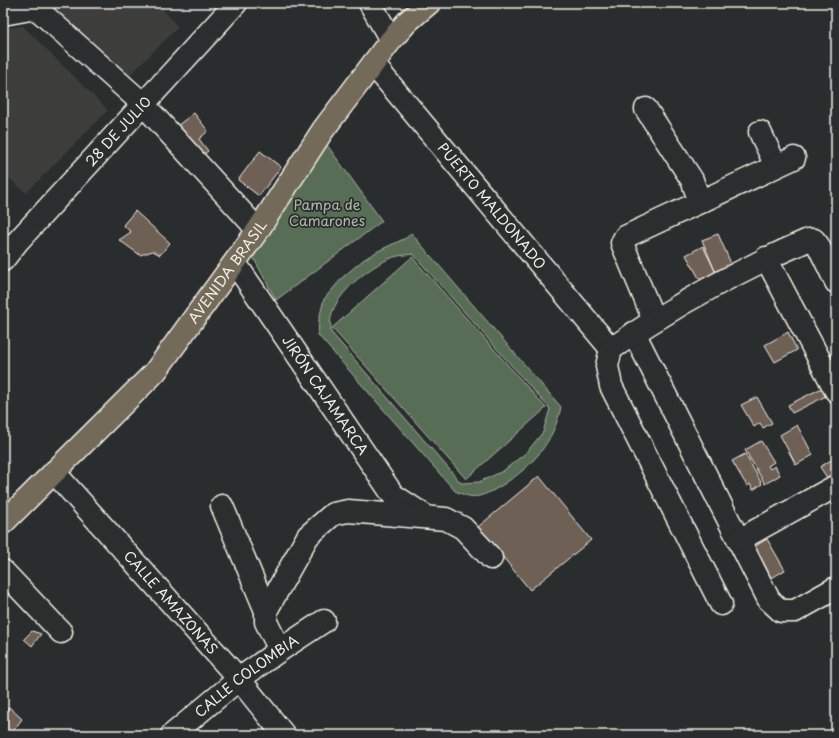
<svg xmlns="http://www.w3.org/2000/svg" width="839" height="738" font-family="'Playpen Sans',sans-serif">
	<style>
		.built { fill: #3e3c3a }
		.green { fill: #596d57; stroke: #a6afa0; fill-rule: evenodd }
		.building { fill: #6e6055; stroke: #f4f1e8 }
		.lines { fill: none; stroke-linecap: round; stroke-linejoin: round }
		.minor-casing { stroke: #f4f1e8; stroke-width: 25 }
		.major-casing { stroke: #f4f1e8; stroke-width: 25 }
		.minor { stroke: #2a2d2e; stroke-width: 22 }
		.major { stroke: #736b5a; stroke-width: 22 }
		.labels { text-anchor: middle; stroke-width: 3.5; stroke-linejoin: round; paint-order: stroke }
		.street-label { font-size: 14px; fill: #f4f1e8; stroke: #2a2d2e }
		.park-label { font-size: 14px; fill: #aeb6a7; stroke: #2a2d2e }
	</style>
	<rect width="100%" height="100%" fill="#2a2d2e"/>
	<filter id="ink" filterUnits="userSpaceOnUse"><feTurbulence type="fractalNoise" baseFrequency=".025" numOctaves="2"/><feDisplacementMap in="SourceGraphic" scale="8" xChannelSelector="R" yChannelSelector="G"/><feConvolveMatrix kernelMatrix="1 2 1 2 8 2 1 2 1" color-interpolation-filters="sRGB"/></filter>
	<g filter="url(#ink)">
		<path class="built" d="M57 3H158L178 27 127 78 53 6Z
			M23 26 108 110 26 193 3 173V29Z"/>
		<path class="green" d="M327 145 382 221 276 300 252 255Z
			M411 233 561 407C554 441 533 466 504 484 496 489 488 494 479 496 470 498 462 494 455 491L318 335 319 319 324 299 343 277 363 260 378 251 406 238ZM413 254 550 409 543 432 527 452 503 471 479 482 461 483 331 332C331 328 330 322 331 317 335 293 375 261 398 256 403 255 408 255 413 254Z
			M412 257 546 408 466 479 332 328Z"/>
		<path class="building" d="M194 113 208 131 199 139 208 151 202 156 177 126Z
			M260 151 281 167 259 196 238 180Z
			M135 211 170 243 160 255 153 251 140 255 119 240 131 232 123 225Z
			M718 234 732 266 716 273 702 240Z
			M703 246 716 273 708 277 699 278 686 255Z
			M788 332 797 350 775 362 765 345Z
			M832 358 836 361V370L827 361Z
			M822 388 826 396 792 413 788 405Z
			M757 397 772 423 763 428 760 423 754 427 741 405Z
			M797 425 813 455 796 465 780 435Z
			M761 441 774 462 768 466 770 469 775 466 780 475 765 484 745 450Z
			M745 454 762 484 753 490 750 484 747 486 732 461Z
			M836 457V474L828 479 820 467Z
			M539 476 591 540 530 590 478 527Z
			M767 539 785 570 770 579 752 548Z
			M32 631 41 634 32 646 24 639Z
			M9 707 22 719 10 735H3V715Z"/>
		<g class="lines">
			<defs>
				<g id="minor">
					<path d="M370 3 391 40"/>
					<path d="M36 8 143 104 258 230"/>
					<path d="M3 14 36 8 41 3"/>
					<path id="s1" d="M373 64 611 349"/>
					<path d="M646 109 692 180 700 202"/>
					<path d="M760 132 776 166"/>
					<path d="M766 258 836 391"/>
					<path id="s2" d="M3 260 18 241 236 3"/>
					<path id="s3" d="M235 263 393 495 425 516"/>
					<path d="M654 320 622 243 625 237 794 158"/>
					<path d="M634 333 769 600 781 611H795L836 588"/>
					<path id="s4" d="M54 472 239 679 284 735"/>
					<path d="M222 506 266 611"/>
					<path d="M739 540 836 486"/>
					<path d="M3 571 61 632"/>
					<path d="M721 604 611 386 607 366 611 349C673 306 739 270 808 240H814L818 245 836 282"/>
					<path d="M280 650 266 622V611L308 536 333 514 348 511 446 519 463 528 491 558"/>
					<path id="s5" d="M172 735 239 679 280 650 324 621"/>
				</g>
				<g id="major">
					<path id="s6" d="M3 523 155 372 258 230 323 130 391 40 408 21 429 3"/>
				</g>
			</defs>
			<use href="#minor" class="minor-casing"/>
			<use href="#major" class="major-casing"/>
			<use href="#minor" class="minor"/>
			<use href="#major" class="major"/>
		</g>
	</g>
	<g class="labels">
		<g class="street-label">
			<text dy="5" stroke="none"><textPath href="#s2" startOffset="173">28 DE JULIO</textPath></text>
			<text dy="5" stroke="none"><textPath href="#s1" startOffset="185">PUERTO MALDONADO</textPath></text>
			<text dy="5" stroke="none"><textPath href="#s6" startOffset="338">AVENIDA BRASIL</textPath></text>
			<text dy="5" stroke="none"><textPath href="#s3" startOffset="160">JIRÓN CAJAMARCA</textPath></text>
			<text dy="5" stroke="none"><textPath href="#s4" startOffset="175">CALLE AMAZONAS</textPath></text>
			<text dy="5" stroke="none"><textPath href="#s5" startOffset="95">CALLE COLOMBIA</textPath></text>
		</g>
		<g class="park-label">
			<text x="327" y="210">Pampa de<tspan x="327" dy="16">Camarones</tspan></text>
		</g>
	</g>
	<rect width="839" height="738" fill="none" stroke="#2a2d2e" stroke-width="16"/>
	<rect x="8" y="8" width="823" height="722" fill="none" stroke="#f4f1e8" stroke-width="1.5" filter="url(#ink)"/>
</svg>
